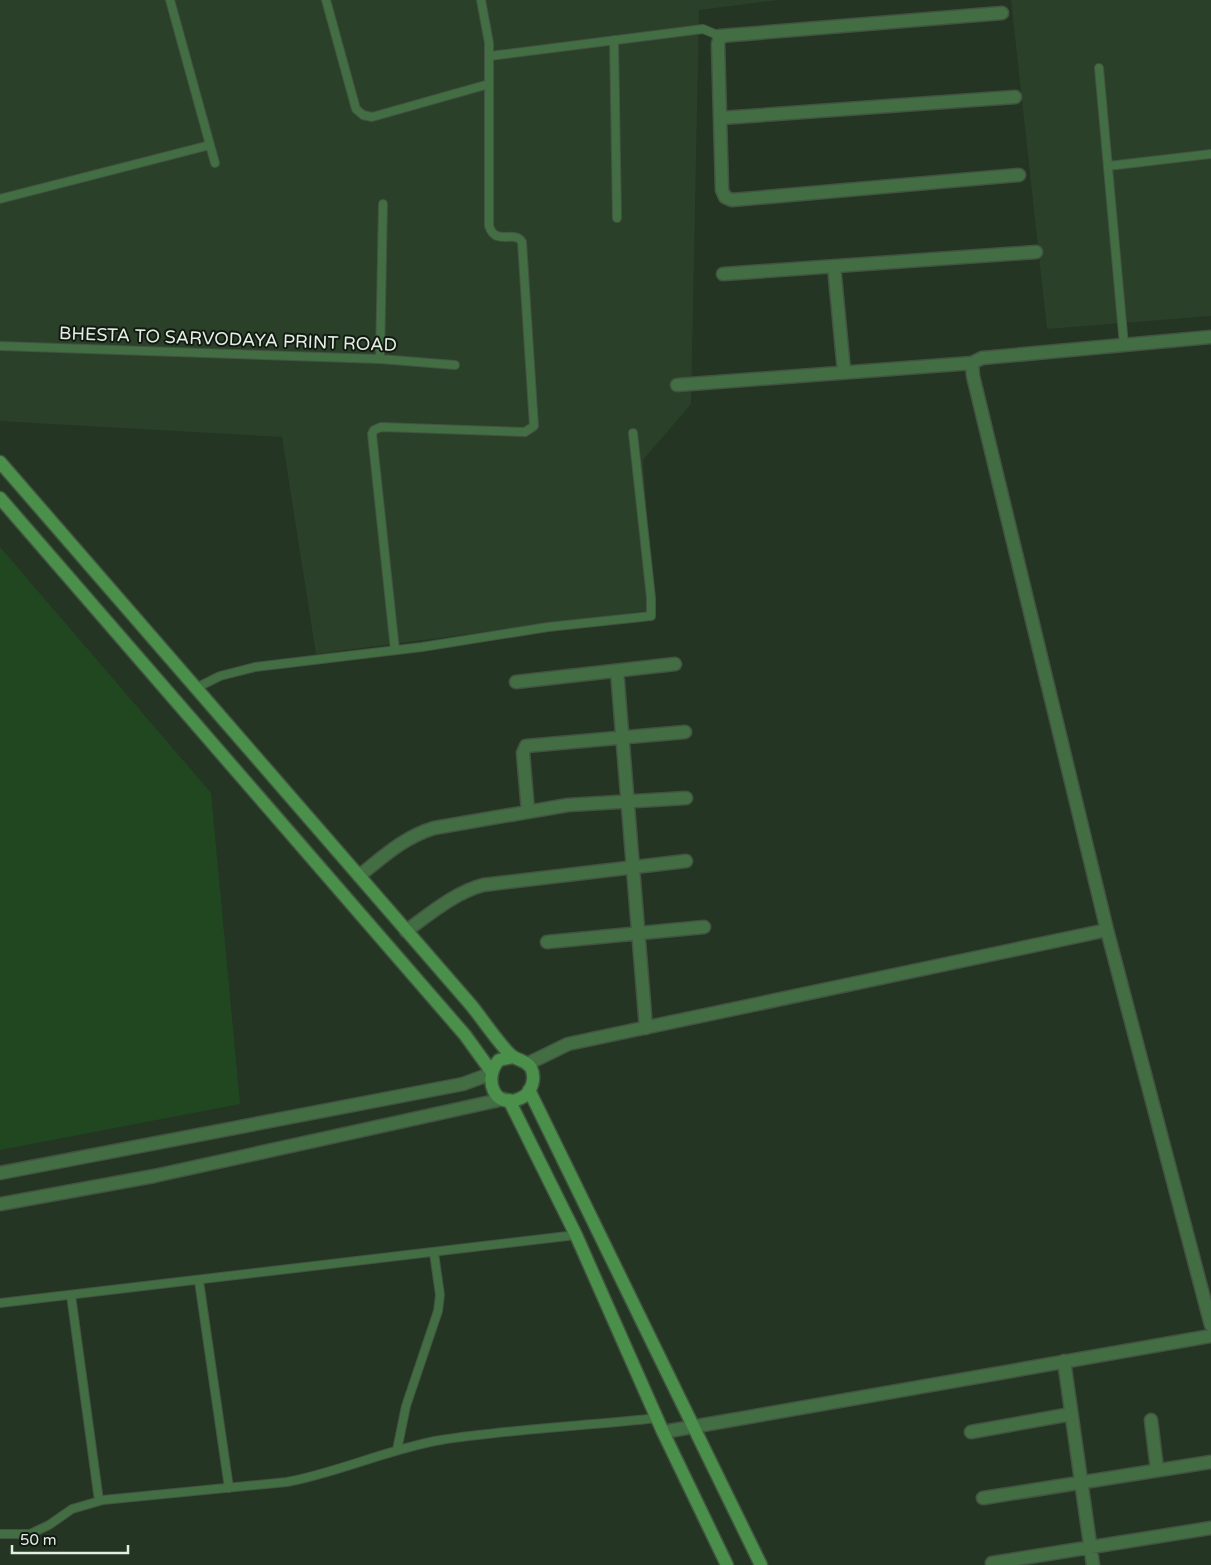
<svg xmlns="http://www.w3.org/2000/svg" width="1211" height="1565" font-family="'Varela Round',sans-serif">
	<style>
		.built { fill: #2a4029 }
		.green { fill: #214721 }
		.lines { fill: none; stroke-linecap: round; stroke-linejoin: round }
		.service-casing { stroke: #435342; stroke-width: 10 }
		.minor-casing { stroke: #435342; stroke-width: 15 }
		.secondary-casing { stroke: #435342; stroke-width: 15 }
		.service { stroke: #436d42; stroke-width: 8 }
		.minor { stroke: #436d42; stroke-width: 12 }
		.secondary { stroke: #4a8f4a; stroke-width: 12 }
		.labels { text-anchor: middle; stroke-width: 4; stroke-linejoin: round; paint-order: stroke }
		.street-label { font-size: 18px; fill: #e3eee2; stroke: #121a12 }
	</style>
	<rect width="100%" height="100%" fill="#243523"/>
	<path class="built" d="M0 0H778L699 10 691 404 643 460 653 610 316 654 282 437 0 421Z
		M1011 0H1211V316L1047 329Z"/>
	<path class="green" d="M0 547 211 793 240 1104 0 1150Z"/>
	<g class="lines">
		<defs>
			<path id="service" d="M170 0 215 163
				M326 0 356 109 363 115 372 117 489 84
				M614 40 617 218
				M490 56 703 29 720 36
				M1099 68 1124 345
				M1108 166 1211 154
				M0 199 210 145
				M0 346 380 359 455 365
				M380 359 383 204
				M395 650 372 434 374 430 381 427 525 432 534 426 522 242C514 229 496 247 489 226V43L481 0
				M196 688 220 676 255 667 422 647 548 627 651 616V598L633 433
				M199 1281 229 1488
				M71 1295 99 1501
				M0 1303 576 1235
				M397 1450 406 1406 438 1311 440 1295 434 1253
				M0 1534H30L49 1525 72 1509 103 1500 287 1482C340 1472 388 1449 441 1440 512 1429 585 1426 657 1418"/>
			<path id="minor" d="M1002 13 720 36 718 44 722 190 725 197 732 200 1019 175
				M721 118 1015 97
				M834 266 844 371
				M723 274 1036 252
				M677 385 972 363
				M617 671 646 1028
				M516 682 675 664
				M528 811 523 753 526 746 685 732
				M359 876C383 857 404 837 434 828L568 805 686 798
				M1107 930 1211 1325
				M406 931C431 913 454 893 483 885L686 861
				M547 942 704 927
				M527 1064 568 1044 1107 930 973 376 972 363 982 358 1211 337
				M0 1173 463 1084 490 1074
				M0 1204 154 1176 504 1099
				M1064 1361 1093 1565
				M1151 1420 1157 1469
				M663 1432 1211 1336
				M971 1432 1071 1414
				M983 1498 1211 1462
				M992 1563 1211 1528"/>
			<path id="secondary" d="M0 462 471 1005C481 1017 501 1047 512 1056 519 1061 526 1060 531 1068 536 1078 532 1093 521 1098 495 1111 482 1079 499 1060L513 1057
				M0 498 465 1035 491 1071
				M529 1090 761 1565
				M509 1100 576 1235 663 1432 727 1565"/>
		</defs>
		<use href="#service" class="service-casing"/>
		<use href="#minor" class="minor-casing"/>
		<use href="#secondary" class="secondary-casing"/>
		<use href="#service" class="service"/>
		<use href="#minor" class="minor"/>
		<use href="#secondary" class="secondary"/>
	</g>
	<g class="labels">
		<g class="street-label">
			<text transform="translate(228 339) rotate(2)" y="6">BHESTA TO SARVODAYA PRINT ROAD</text>
		</g>
	</g>
	<path d="M12 1545v8h116v-8" fill="none" stroke="#e3eee2" stroke-width="2.5"/>
	<text x="20" y="1545" font-size="15" fill="#e3eee2" stroke="#121a12" stroke-width="4" paint-order="stroke">50 m</text>
</svg>
